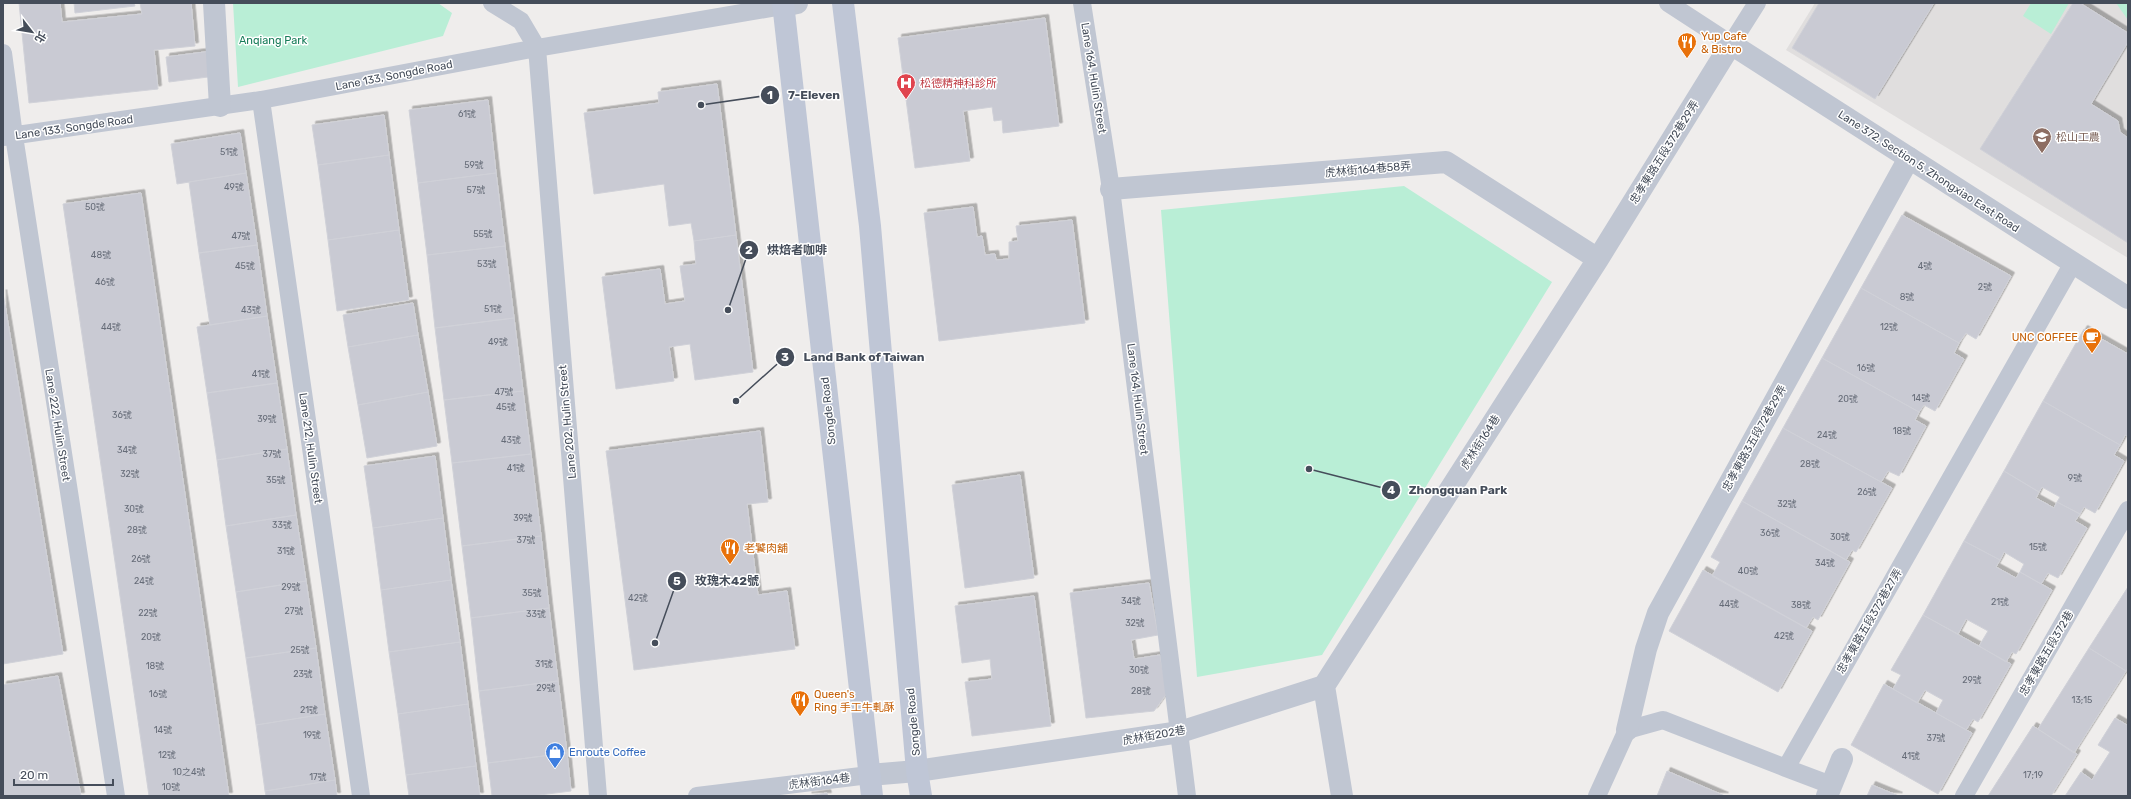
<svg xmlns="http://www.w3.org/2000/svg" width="2131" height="799" font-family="Rubik,'Noto Sans TC',sans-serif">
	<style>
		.education { fill: #e0dede }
		.green { fill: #b9eed6 }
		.building { fill: #c9cad3; stroke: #d0d1d8; filter: url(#shadow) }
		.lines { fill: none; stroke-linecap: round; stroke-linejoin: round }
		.service { stroke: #c0c6d2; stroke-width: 18 }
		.pedestrian { stroke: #c0c6d2; stroke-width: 22 }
		.minor { stroke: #c0c6d2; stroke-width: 22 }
		.secondary { stroke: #bfc6d6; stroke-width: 22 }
		.labels { text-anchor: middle; stroke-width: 3; stroke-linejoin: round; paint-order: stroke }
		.number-label { font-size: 9px; fill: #666c78 }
		.food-label { font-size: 11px; fill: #c56008; stroke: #fff; text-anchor: start }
		.park-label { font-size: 11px; fill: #167b58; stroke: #fff }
		.street-label { font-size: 11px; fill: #454d5a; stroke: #fff }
		.health-label { font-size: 11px; fill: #be3a42; stroke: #fff; text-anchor: start }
		.education-label { font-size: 11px; fill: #785e54; stroke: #fff; text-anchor: start }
		.shop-label { font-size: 11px; fill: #366cbe; stroke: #fff; text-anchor: start }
		.leader { fill: none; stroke: #454d5a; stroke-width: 1.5 }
		.callout-dot { fill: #454d5a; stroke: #fff; stroke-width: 1.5 }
		.mark-label { font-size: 12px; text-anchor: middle; font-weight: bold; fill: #fff }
		.callout-label { font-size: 12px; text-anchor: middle; font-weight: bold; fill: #454d5a; stroke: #fff; stroke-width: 3; stroke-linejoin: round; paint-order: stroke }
	</style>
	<defs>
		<filter id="shadow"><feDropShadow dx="3.5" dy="-3.5" stdDeviation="0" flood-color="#0004"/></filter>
	</defs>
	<rect width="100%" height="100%" fill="#efedec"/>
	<path class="education" d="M1815 3H2128V258L1786 50Z"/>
	<path class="green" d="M233 3H438L452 13 443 36 238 87Z
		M2031 3H2069L2051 34 2023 16Z
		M2116 3H2128V20Z
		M1404 186 1552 282 1322 655 1197 677 1161 210Z"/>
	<path class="building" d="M19 3H60L62 22 142 14 140 3H191L195 46 154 50 158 89 29 103Z
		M74 3H134L135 6 75 13Z
		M1819 3H1934L1875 99 1792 48Z
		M2073 3H2080L2128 33V42L2091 104 2118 121 2120 132 2128 138V243L1980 149Z
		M1045 18 1059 126 1003 133 1002 120 994 121 992 107 963 111 970 161 915 168 898 38Z
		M212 51 216 76 169 82 166 57Z
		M717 84 736 235 694 241 691 223 669 226 664 184 594 194 584 113 659 103 658 92Z
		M488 100 496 173 418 183 409 110Z
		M384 115 389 155 318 165 312 125Z
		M240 133 246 173 177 184 171 144Z
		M389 155 399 230 328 240 318 165Z
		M246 173 257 245 199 253 189 182Z
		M496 173 505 246 427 255 418 183Z
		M141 193 229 796H149L63 204Z
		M973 207 977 237 982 236 985 255 995 254 996 260 1009 259V242L1018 241 1016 226 1072 220 1085 323 939 341 924 213Z
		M1902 215 2011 276 1976 339 1966 333 1959 343 1861 288Z
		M399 230 409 300 337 311 328 240Z
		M736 235 753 372 695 380 690 344 669 347 674 381 616 389 602 277 660 269 665 304 685 301 680 266 696 264 694 241Z
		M257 245 267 316 210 325 199 253Z
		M505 246 514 318 435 328 427 255Z
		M1861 288 1959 343 1954 353 1964 359 1935 411 1924 405 1919 412 1822 358Z
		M3 293 63 654 3 664Z
		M413 303 418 335 348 347 343 315Z
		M267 316 277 383 207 393 197 327Z
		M514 318 523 391 444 400 435 328Z
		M2084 329 2128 354V436L2125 435 2120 445 2043 401Z
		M418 335 428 392 358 405 348 347Z
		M1822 358 1919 412 1915 420 1926 426 1899 476 1888 471 1881 482 1783 428Z
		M277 383 287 449 217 460 207 393Z
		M523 391 531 454 452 463 444 400Z
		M428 392 437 446 367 458 358 405Z
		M2043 401 2120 445 2114 455 2124 461 2095 513 2084 507 2080 514 2057 502 2060 497 2042 487 2039 492 2004 471Z
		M1783 428 1892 488 1856 552 1852 550 1846 560 1742 501Z
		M760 431 768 502 747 504 758 595 787 591 795 649 634 670 606 451Z
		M287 449 296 515 226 526 217 460Z
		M531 454 541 536 462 546 452 463Z
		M435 456 443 518 373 528 364 466Z
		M2004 471 2039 492 2036 498 2054 508 2057 502 2080 514 2075 521 2087 528 2058 578 2048 573 2041 584 2020 572 2024 564 2004 552 2000 560 1964 541Z
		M1020 475 1034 578 965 588 952 485Z
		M1742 501 1850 562 1818 620 1813 617 1806 628 1712 576 1720 562 1711 557Z
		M296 515 306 581 236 592 226 526Z
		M443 518 451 580 381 590 373 528Z
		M541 536 549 608 471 618 462 546Z
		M1964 541 2000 560 1996 567 2016 578 2020 572 2052 590 2016 654 2012 652 2006 662 1979 646 1988 631 1966 619 1958 634 1923 615Z
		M1703 570 1812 631 1778 692 1669 631Z
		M451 580 460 642 389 652 381 590Z
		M306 581 316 648 246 658 236 592Z
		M1149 583 1158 635 1131 640 1134 659 1160 655 1167 693 1154 711 1086 718 1070 593Z
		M2128 587V668L2126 671 2089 648Z
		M1034 596 1051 726 972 736 965 682 992 679 990 659 962 663 955 606Z
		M549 608 558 681 479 691 471 618Z
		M1923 615 2011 664 1978 722 1973 719 1966 730 1936 713 1943 700 1925 690 1917 703 1893 689 1901 675 1891 670Z
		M460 642 468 704 398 714 389 652Z
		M316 648 325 714 256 725 246 658Z
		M2089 648 2126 671 2074 753 2038 729Z
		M58 676 81 796H3V685Z
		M558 681 567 753 488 763 479 691Z
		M1884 684 1972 733 1938 794 1851 745Z
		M468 704 476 766 406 775 398 714Z
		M325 714 335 780 265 791 256 725Z
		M2115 718 2127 725 2128 723V796H2065L2081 772 2092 780 2110 752 2098 745Z
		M2033 726 2077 754 2051 796H1988Z
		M567 753 571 791 532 796H492L488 763Z
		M476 766 480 796H409L406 775Z
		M1667 771 1725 796H1657Z
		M335 780 337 796H266L265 791Z
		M1872 785 1899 796H1867Z
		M827 793 828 796H808Z"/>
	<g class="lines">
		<path class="service" d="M492 3 521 21 537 48 598 796
			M1082 3 1111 189 1187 796
			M1668 3 1731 44 1757 3
			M3 53 14 136 116 796
			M261 100 361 796
			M3 137 261 100 537 48 783 6
			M1786 768 1831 785
			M697 796 869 775
			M1597 796 1627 730 1663 720 1786 768 2073 263
			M1964 796 2128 510"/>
		<path class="pedestrian" d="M1627 730 1646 649 1658 613 1909 158
			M1827 796 1842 759"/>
		<path class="minor" d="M214 3 220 106
			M783 6 797 3
			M1111 189 1446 162 1598 259
			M1324 686 1598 259 1731 44 2128 298
			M1324 686 1342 796
			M869 775 917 771 1180 732 1324 686"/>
		<path class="secondary" d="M783 3 872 796
			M843 3 870 226 917 771 921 796"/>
	</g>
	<defs>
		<symbol id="restaurant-pin" viewBox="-11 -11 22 30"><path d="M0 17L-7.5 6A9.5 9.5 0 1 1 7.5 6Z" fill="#e8710a" stroke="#fff"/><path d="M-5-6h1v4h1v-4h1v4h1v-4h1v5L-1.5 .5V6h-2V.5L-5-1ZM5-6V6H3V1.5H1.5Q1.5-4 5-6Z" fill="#fff"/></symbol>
		<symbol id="hospital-pin" viewBox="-11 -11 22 30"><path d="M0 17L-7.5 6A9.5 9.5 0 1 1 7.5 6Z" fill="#e0444e" stroke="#fff"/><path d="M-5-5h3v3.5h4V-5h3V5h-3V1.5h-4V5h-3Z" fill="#fff"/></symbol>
		<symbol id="school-pin" viewBox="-11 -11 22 30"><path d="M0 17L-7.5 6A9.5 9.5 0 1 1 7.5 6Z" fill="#8d6e63" stroke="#fff"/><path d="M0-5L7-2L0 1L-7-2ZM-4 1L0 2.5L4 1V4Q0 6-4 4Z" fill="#fff"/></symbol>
		<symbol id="cafe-pin" viewBox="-11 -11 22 30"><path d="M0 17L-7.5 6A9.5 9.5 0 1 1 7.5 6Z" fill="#e8710a" stroke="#fff"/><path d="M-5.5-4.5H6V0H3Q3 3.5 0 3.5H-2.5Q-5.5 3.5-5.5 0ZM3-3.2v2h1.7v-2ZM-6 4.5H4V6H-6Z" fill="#fff"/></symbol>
		<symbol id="shop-pin" viewBox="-11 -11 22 30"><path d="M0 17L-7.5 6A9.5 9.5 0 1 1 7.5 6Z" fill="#3f7fe0" stroke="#fff"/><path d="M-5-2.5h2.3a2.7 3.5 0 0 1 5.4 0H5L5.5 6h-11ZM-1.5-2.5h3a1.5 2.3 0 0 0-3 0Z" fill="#fff"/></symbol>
	</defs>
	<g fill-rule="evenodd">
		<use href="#restaurant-pin" x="1676" y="31" width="22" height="30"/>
		<use href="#hospital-pin" x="895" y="72" width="22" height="30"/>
		<use href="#school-pin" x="2031" y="126" width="22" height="30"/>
		<use href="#cafe-pin" x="2081" y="326" width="22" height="30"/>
		<use href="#restaurant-pin" x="719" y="537" width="22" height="30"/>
		<use href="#restaurant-pin" x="789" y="689" width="22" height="30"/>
		<use href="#shop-pin" x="544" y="741" width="22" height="30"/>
	</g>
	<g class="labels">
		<g class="number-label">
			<text x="467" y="117">61號</text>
			<text x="229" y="155">51號</text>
			<text x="474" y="168">59號</text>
			<text x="234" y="190">49號</text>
			<text x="476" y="193">57號</text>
			<text x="95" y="210">50號</text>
			<text x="483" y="237">55號</text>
			<text x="241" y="239">47號</text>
			<text x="101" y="258">48號</text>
			<text x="487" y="267">53號</text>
			<text x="245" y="269">45號</text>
			<text x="1925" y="269">4號</text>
			<text x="105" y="285">46號</text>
			<text x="1985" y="290">2號</text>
			<text x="1907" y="300">8號</text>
			<text x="493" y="312">51號</text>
			<text x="251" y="313">43號</text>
			<text x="111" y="330">44號</text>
			<text x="1889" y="330">12號</text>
			<text x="498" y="345">49號</text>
			<text x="1866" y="371">16號</text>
			<text x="261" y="377">41號</text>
			<text x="504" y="395">47號</text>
			<text x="1921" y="401">14號</text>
			<text x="1848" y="402">20號</text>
			<text x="506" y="410">45號</text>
			<text x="122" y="418">36號</text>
			<text x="267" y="422">39號</text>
			<text x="1902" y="434">18號</text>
			<text x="1827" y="438">24號</text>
			<text x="511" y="443">43號</text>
			<text x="127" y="453">34號</text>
			<text x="272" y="457">37號</text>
			<text x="1810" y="467">28號</text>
			<text x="516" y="471">41號</text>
			<text x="130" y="477">32號</text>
			<text x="2075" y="481">9號</text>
			<text x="276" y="483">35號</text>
			<text x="1867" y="495">26號</text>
			<text x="1787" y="507">32號</text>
			<text x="134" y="512">30號</text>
			<text x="523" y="521">39號</text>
			<text x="282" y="528">33號</text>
			<text x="137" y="533">28號</text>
			<text x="1770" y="536">36號</text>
			<text x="1840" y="540">30號</text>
			<text x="526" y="543">37號</text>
			<text x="2038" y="550">15號</text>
			<text x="286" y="554">31號</text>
			<text x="141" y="562">26號</text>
			<text x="1825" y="566">34號</text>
			<text x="1748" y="574">40號</text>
			<text x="144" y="584">24號</text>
			<text x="291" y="590">29號</text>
			<text x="532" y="596">35號</text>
			<text x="638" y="601">42號</text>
			<text x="1131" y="604">34號</text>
			<text x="2000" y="605">21號</text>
			<text x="1729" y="607">44號</text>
			<text x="1801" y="608">38號</text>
			<text x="294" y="614">27號</text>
			<text x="148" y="616">22號</text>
			<text x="536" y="617">33號</text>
			<text x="1135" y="626">32號</text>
			<text x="1784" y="639">42號</text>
			<text x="151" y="640">20號</text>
			<text x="300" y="653">25號</text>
			<text x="544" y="667">31號</text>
			<text x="155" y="669">18號</text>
			<text x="1139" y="673">30號</text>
			<text x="303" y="677">23號</text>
			<text x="1972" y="683">29號</text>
			<text x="546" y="691">29號</text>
			<text x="1141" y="694">28號</text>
			<text x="158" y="697">16號</text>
			<text x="2082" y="703">13;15</text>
			<text x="309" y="713">21號</text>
			<text x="163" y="733">14號</text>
			<text x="312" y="738">19號</text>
			<text x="1936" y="741">37號</text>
			<text x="167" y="758">12號</text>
			<text x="1911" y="759">41號</text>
			<text x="189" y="775">10之4號</text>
			<text x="2033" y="778">17;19</text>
			<text x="318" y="780">17號</text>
			<text x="171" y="790">10號</text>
		</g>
		<g class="food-label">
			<text x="1701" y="40">Yup Cafe<tspan x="1701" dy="13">&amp; Bistro</tspan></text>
			<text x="2078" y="341" text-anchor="end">UNC COFFEE</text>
			<text x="744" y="552">老饕肉舖</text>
			<text x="814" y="698">Queen's<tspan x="814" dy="13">Ring 手工牛軋酥</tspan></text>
		</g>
		<g class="park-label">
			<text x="273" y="44">Anqiang Park</text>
		</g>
		<g class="street-label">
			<text transform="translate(394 75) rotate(-11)" y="4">Lane 133, Songde Road</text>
			<text transform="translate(1094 78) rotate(81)" y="4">Lane 164, Hulin Street</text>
			<text transform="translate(74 127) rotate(-8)" y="4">Lane 133, Songde Road</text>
			<text transform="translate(1664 152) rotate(-58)" y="4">忠孝東路五段372巷29弄</text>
			<text transform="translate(1368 169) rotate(-5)" y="4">虎林街164巷58弄</text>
			<text transform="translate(1929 171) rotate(33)" y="4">Lane 372, Section 5, Zhongxiao East Road</text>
			<text transform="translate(1138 399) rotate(83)" y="4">Lane 164, Hulin Street</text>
			<text transform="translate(828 411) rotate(-96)" y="4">Songde Road</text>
			<text transform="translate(567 422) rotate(-95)" y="4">Lane 202, Hulin Street</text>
			<text transform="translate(58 425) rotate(81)" y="4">Lane 222, Hulin Street</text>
			<text transform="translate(1754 438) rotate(-61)" y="4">忠孝東路3五段72巷29弄</text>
			<text transform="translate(1480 442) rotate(-57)" y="4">虎林街164巷</text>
			<text transform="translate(311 448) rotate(82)" y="4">Lane 212, Hulin Street</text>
			<text transform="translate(1869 621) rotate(-60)" y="4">忠孝東路五段372巷27弄</text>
			<text transform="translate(2046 653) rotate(-60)" y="4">忠孝東路五段372巷</text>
			<text transform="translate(913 722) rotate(-95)" y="4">Songde Road</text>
			<text transform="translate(1154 735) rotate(-10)" y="4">虎林街202巷</text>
			<text transform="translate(819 781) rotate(-7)" y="4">虎林街164巷</text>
		</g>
		<g class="health-label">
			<text x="920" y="87">松德精神科診所</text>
		</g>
		<g class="education-label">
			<text x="2056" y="141">松山工農</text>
		</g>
		<g class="shop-label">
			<text x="569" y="756">Enroute Coffee</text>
		</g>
	</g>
	<path class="leader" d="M701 105L770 95M728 310L749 250M736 401L785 357M1309 469L1391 490M655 643L677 581"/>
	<g class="callout-dot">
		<circle cx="701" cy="105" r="4"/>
		<circle cx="728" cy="310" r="4"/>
		<circle cx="736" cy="401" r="4"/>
		<circle cx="1309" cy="469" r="4"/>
		<circle cx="655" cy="643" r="4"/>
		<circle cx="770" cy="95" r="10"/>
		<circle cx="749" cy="250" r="10"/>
		<circle cx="785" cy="357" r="10"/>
		<circle cx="1391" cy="490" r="10"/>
		<circle cx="677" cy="581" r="10"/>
	</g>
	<g class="mark-label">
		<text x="770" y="99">1</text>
		<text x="749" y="254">2</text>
		<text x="785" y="361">3</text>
		<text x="1391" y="494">4</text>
		<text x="677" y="585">5</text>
	</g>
	<g class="callout-label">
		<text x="814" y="99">7-Eleven</text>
		<text x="797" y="254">烘焙者咖啡</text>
		<text x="864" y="361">Land Bank of Taiwan</text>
		<text x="1458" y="494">Zhongquan Park</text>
		<text x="727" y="585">玫瑰木42號</text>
	</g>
	<rect width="2131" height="799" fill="none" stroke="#454d5a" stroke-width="8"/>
	<g transform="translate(32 32) rotate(121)" stroke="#ffffff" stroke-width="3" paint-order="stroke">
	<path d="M0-3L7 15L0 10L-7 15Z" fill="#454d5a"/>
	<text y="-6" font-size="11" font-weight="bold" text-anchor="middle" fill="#454d5a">北</text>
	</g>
	<path d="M14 779v6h99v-6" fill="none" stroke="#454d5a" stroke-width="2"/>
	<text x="20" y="779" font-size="12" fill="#454d5a" stroke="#ffffff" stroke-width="3" paint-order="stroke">20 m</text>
</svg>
